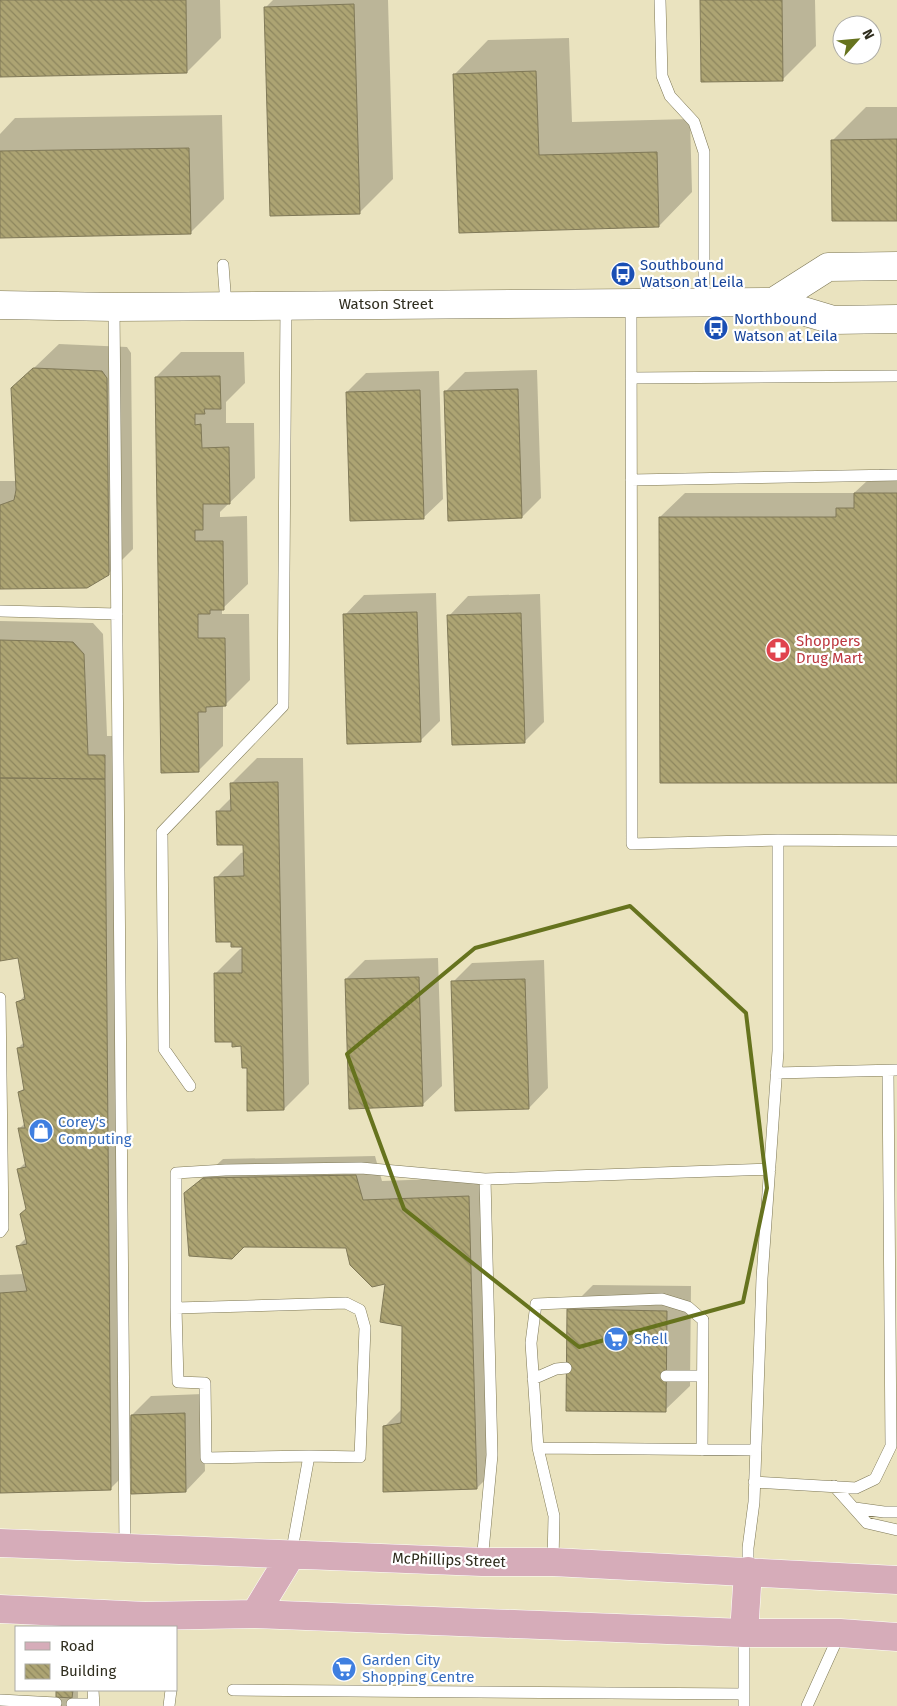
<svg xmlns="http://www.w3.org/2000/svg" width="897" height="1706" font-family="'Fira Sans',sans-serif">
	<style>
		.shadow { fill: #0003 }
		.building { fill: url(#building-back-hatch); stroke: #807958 }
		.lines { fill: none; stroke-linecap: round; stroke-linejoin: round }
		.lane-casing { stroke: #7d7755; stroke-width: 12 }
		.secondary-casing { stroke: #7d7755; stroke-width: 29 }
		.primary-casing { stroke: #fff; stroke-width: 29 }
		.lane { stroke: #fff; stroke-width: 11 }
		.secondary { stroke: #fff; stroke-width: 28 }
		.primary { stroke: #d6acb9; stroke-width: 28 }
		.marked { fill: none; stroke: #66731e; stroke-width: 4; stroke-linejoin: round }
		.labels { text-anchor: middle; stroke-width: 4.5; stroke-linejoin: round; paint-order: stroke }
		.transit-label { font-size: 15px; fill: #164399; stroke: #fff; text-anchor: start }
		.street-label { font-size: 15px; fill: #2f2d1e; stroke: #fff }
		.health-label { font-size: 15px; fill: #be3a42; stroke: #fff; text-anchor: start }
		.shop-label { font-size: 15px; fill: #366cbe; stroke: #fff; text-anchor: start }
	</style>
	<defs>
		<pattern id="building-back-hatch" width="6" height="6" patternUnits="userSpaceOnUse" patternTransform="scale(1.25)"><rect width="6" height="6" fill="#ada473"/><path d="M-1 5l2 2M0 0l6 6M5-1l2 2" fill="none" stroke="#8d865e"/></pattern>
	</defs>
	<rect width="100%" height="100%" fill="#eae3bf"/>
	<path class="shadow" d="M0 0H220L221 38 187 72 0 75Z
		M273 0H388L393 179 359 213 266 7Z
		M701 0H815L816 46 783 79Z
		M569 38 572 122 690 119 692 192 659 226 460 232 455 74 488 40Z
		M866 107H897V219L832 141Z
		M222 115 224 199 190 233 0 236V134L15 118Z
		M59 344 127 347 131 353 133 549 108 574 0 588V481H17L12 389Z
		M181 352H244L245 383 226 402V423H254L255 478 220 512V517L247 516 248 584 222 609V614H249L250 680 225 705H223V746L198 771 156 377Z
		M537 370 541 498 522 517 446 391 465 372Z
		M439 371 443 499 423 518 347 392 366 373Z
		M880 469H897V782L660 517 685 493H854Z
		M436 593 440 721 421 740 345 615 364 595Z
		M540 594 544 722 525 741 449 616 468 596Z
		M0 621 93 623 103 634 107 736H123L129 1418 151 1396 203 1394 205 1471 186 1491 132 1467 110 1489 0 1492V1275L24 1274 18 1246 27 1237V1209L18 1170 26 1162 19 1129 25 1123 19 1093 25 1087 18 1048 24 1042 18 1003 25 995 19 956 0 960Z
		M257 758H303L309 1084 284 1109 248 1067 243 1045 233 1041 215 974 240 949H243L216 878 241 853 245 852V843L217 812 232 797V783Z
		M438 958 442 1086 422 1105 346 979 365 960Z
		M544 960 548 1088 529 1108 453 982 472 963Z
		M375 1156 382 1181 488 1177 496 1469 477 1488 384 1427 402 1409 404 1325 387 1283 347 1247 185 1194 223 1159Z
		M593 1285 691 1286 690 1386 665 1410 568 1310Z
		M57 1690H78V1706H57Z"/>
	<path class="building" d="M0 0H186L187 73 0 77Z
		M700 0H782L783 81 701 82Z
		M354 4 360 214 270 216 264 7Z
		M536 71 539 155 657 152 659 227 459 233 453 74Z
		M897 139V221H832L831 140Z
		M189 148 191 234 0 238V151Z
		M33 368 102 371 107 378 109 575 87 588 0 589V505L14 500 16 490 11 388Z
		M220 376 221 409H204L205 414H195V425L201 424 202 448 229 447 230 504H203V530H195V541H223L224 610H210V614H198V638H225L226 706 206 707V712H198L199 772 161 773 155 377Z
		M518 389 522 518 448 521 444 391Z
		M420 390 424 519 350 521 346 392Z
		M854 493H897V783H660L659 517H836V508H854Z
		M417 612 421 742 347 744 343 614Z
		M521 613 525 743 452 745 447 615Z
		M0 640 73 642 84 654 88 755H105V779L0 778Z
		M0 778 105 779 111 1490 0 1493V1293L27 1291 16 1246 27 1244 20 1214 26 1209 17 1169 26 1167 18 1128H25L18 1092 24 1090 17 1048 24 1047 16 1002 25 999 18 958 0 961Z
		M278 782 284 1110 247 1111V1068H242L241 1046 232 1047V1042H215L214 973H242V947H231V942H216L214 877 244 876 243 845H217L216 811H231L230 783Z
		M419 977 423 1106 349 1109 345 979Z
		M525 979 529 1109 455 1111 451 981Z
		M356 1175 363 1200 469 1196 477 1489 383 1492V1426L401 1423 402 1326 380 1322 385 1284 372 1287 350 1265 346 1248 244 1247 232 1259 189 1256 184 1193 203 1178Z
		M567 1309 667 1311 666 1412 566 1411Z
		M185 1413 186 1492 131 1494V1415Z
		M56 1690H73L72 1698 56 1697Z"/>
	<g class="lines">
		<defs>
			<path id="lane" d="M660 0 662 76 670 96 694 122 704 152V302
				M223 265 226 305
				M631 303 632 844 778 840
				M114 307 125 1547
				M631 378 897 376
				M631 480 897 475
				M0 611 117 614
				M0 998 3 1228 0 1232
				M776 1073 897 1070
				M190 1086 164 1049 162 832 283 706 286 305
				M485 1179 770 1169
				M176 1308 178 1382 205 1383 206 1458 309 1456
				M666 1376H702
				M533 1379 556 1369 566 1368
				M538 1448 531 1343 536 1304 662 1299 688 1307 703 1320 702 1450
				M754 1482 856 1488 875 1479 891 1446 888 1071
				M834 1486 867 1523 897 1530
				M855 1508 884 1512H897
				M291 1555 309 1456 360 1457 365 1328 360 1310 346 1303 176 1308V1173L225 1170 361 1168 485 1179 492 1455 482 1562
				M553 1562 554 1516 538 1448 756 1450
				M748 1571V1548L754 1502 762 1278 778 1051V840L897 841
				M744 1633V1706
				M93 1690 94 1706
				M233 1690 744 1694
				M0 1700 56 1703
				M72 1704H94
				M169 1706 171 1690
				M807 1706 840 1633"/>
			<path id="secondary" d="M773 302 828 267 897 266
				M0 305 114 307 773 302 833 320 897 319"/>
			<path id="primary" d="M0 1543 482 1562H553L897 1580
				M0 1609 145 1616 255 1614 744 1633H840L897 1637
				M255 1614 291 1555
				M744 1633 748 1571"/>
		</defs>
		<use href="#lane" class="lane-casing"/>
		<use href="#secondary" class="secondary-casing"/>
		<use href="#primary" class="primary-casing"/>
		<use href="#lane" class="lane"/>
		<use href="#secondary" class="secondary"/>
		<use href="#primary" class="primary"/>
	</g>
	<path class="marked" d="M630 906 746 1013 767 1188 743 1302 579 1347 404 1209 347 1054 475 948Z"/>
	<defs>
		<symbol id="bus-disc" viewBox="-11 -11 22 22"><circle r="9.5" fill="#1a4fb4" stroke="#fff"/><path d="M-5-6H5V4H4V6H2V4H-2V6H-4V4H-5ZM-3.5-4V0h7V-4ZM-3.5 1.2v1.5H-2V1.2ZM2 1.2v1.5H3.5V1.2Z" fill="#fff"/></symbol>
		<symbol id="pharmacy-disc" viewBox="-11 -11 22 22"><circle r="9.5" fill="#e0444e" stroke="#fff"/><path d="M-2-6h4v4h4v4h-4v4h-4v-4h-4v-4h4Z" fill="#fff"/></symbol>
		<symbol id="shop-disc" viewBox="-11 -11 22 22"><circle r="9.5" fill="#3f7fe0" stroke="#fff"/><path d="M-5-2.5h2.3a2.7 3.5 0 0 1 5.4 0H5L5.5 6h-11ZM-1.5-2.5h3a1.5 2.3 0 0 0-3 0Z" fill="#fff"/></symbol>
		<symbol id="supermarket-disc" viewBox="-11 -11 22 22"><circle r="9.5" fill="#3f7fe0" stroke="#fff"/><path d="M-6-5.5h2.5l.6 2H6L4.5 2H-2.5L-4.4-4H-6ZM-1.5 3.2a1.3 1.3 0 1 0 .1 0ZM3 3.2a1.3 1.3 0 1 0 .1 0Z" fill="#fff"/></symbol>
	</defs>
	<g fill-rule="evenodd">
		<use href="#bus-disc" x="609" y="260" width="28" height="28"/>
		<use href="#bus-disc" x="702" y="314" width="28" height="28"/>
		<use href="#pharmacy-disc" x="764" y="636" width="28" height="28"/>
		<use href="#shop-disc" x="27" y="1117" width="28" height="28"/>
		<use href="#supermarket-disc" x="602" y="1325" width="28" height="28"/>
		<use href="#supermarket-disc" x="330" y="1655" width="28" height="28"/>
	</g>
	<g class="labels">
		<g class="transit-label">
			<text x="640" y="270">Southbound<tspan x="640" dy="17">Watson at Leila</tspan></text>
			<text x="734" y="324">Northbound<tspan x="734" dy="17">Watson at Leila</tspan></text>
		</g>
		<g class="street-label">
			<text x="386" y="309">Watson Street</text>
			<text transform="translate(449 1560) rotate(2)" y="5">McPhillips Street</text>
		</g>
		<g class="health-label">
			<text x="796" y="646">Shoppers<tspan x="796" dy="17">Drug Mart</tspan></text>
		</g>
		<g class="shop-label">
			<text x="58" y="1127">Corey's<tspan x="58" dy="17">Computing</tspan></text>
			<text x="634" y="1344">Shell</text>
			<text x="362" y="1665">Garden City<tspan x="362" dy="17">Shopping Centre</tspan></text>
		</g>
	</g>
	<rect x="15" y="1626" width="162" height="65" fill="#ffffff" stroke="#acaba5"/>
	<rect x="25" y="1642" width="25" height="8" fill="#d6acb9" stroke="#acaba5"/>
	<text x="60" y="1651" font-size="15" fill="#2f2d1e">Road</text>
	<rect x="25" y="1664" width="25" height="15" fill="url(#building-back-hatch)" stroke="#acaba5"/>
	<text x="60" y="1676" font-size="15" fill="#2f2d1e">Building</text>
	<g transform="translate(857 40) rotate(63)"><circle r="24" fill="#ffffff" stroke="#acaba5"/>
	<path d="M0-4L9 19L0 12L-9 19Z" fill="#66731e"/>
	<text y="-8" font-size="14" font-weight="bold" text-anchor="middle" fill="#2f2d1e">N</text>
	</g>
</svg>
